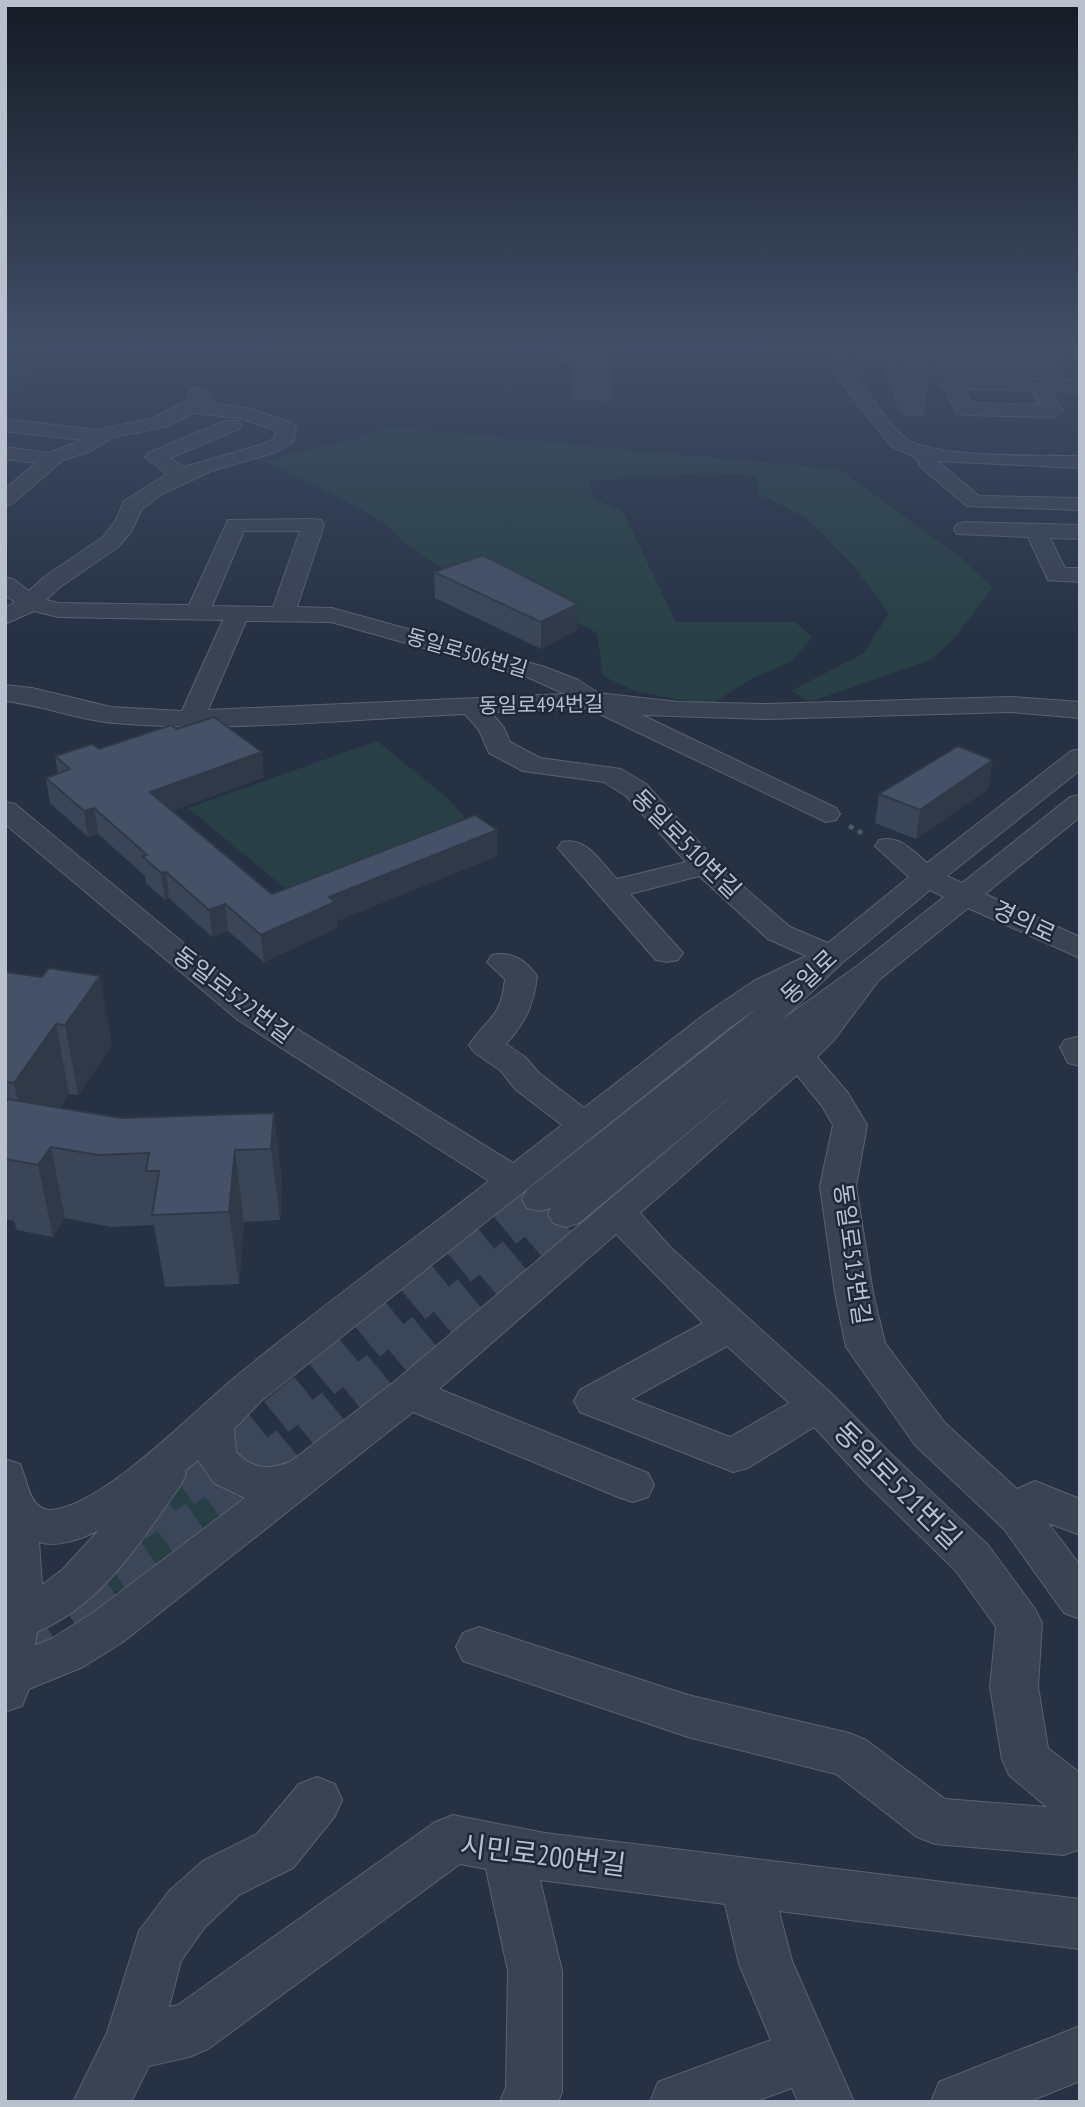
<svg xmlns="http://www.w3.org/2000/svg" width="1085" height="2107" font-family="'PT Sans Narrow','Noto Sans KR',sans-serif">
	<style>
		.green { fill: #284045 }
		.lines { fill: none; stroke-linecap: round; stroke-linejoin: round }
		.minor-tunnel-far1 { stroke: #3c4659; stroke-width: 39; stroke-dasharray: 39 20; stroke-linecap: butt }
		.minor-tunnel { stroke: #3c4659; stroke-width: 50; stroke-dasharray: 50 25; stroke-linecap: butt }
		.minor-casing { stroke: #596171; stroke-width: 2 }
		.path { stroke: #465d61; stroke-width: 4.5; stroke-dasharray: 5 5; stroke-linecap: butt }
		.minor { fill: #3a4354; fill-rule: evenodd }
		.wall { fill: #3a4658 }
		.shaded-wall { fill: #303947 }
		.building { fill: #445166; stroke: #303947; stroke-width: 2 }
		.labels { text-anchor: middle; stroke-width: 5; stroke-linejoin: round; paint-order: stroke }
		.far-street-label { font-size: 21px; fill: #b8bfcd; stroke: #1f2839 }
		.street-label { font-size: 24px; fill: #b8bfcd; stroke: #1f2839 }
		.near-street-label { font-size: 28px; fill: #b8bfcd; stroke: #1f2839 }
	</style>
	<rect width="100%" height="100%" fill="#263144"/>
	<path class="green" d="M5 350 53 352 17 386 5 392Z
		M387 427 839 469 960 557 993 587 951 642 930 660 810 702 791 691 864 653 889 613 853 565 805 517 759 494 756 475 703 473 589 481 593 498 623 512 676 622H795L813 637 790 662 749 680 709 706 635 691 603 676 597 633 485 575 445 569 410 548 385 523 340 498 263 461 372 434Z
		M377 741 450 800 474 829 297 898 188 808Z
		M200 1460 246 1498 122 1592 109 1590 106 1585 108 1581 195 1462Z"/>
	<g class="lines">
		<path class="minor-tunnel-far1" d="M135 1523 241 1446 540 1199
			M117 1576 216 1506 566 1214"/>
		<path class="minor-tunnel" d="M5 1655 119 1574"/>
		<defs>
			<path id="minor" d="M49 343H147L138 348H58Z
				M822 343H840C854 373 879 415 904 437 929 459 1043 455 1080 456V468L937 461 979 496 1080 498V510L967 506 922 468 915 457 891 446 840 381Z
				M951 377 1080 380V392L1051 391 1063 411 1053 417 964 415 957 413 942 383ZM963 389 1032 390 1040 405 971 403Z
				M198 388 205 390 211 399 209 402 251 409 293 423 296 427 293 442 277 452 211 471 162 494 142 509 131 532 118 547 60 587 46 600 58 603 189 605 228 520 313 519 321 520 324 525 297 607 332 608 545 667 578 680 598 693 678 702 766 704 1011 697 1080 702V718L1011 712 766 719 642 715 836 808 840 814 836 820 826 822 587 708 491 712 504 728 510 742 540 758 621 769 646 784 725 871 790 927 828 943 909 877 875 846 879 840C900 835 912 850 927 863L1071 751 1080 749V770L947 876 962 883 1070 797 1080 795V817L985 894 1080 937V958L968 908 879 980 834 1040 817 1057 848 1093 867 1125 856 1186 873 1293 885 1343 945 1423 1017 1489 1035 1481 1080 1499V1535L1048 1523 1080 1565V1619L1064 1613 1004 1529 915 1445 846 1347 835 1293 820 1186 833 1125 822 1106 797 1075 640 1213 670 1247 832 1394 894 1457 988 1545 1035 1609 1042 1623 1038 1687 1048 1748 1080 1773V1849L1064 1855 935 1844 917 1837 836 1774 688 1737 463 1661 456 1647 463 1633 479 1627 688 1695 849 1733 866 1740 945 1799 1047 1807 1009 1775 1002 1759 990 1687 996 1627 956 1571 864 1481 814 1427 748 1468 733 1472 580 1412 574 1401 580 1390 703 1323 616 1234 439 1389 648 1473 654 1485 648 1497 633 1502 618 1497 413 1412 123 1642 83 1667 29 1689 22 1706 5 1712V1459L20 1464C27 1478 29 1510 50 1510 101 1508 193 1412 233 1379 316 1310 404 1247 489 1181L238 1020 5 824V802L15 804 260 1006 513 1163 562 1125 515 1089 501 1071 474 1052 469 1045C489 1016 501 1018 505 979L487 962 492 955C511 951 526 960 537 976 534 1005 525 1023 506 1044L525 1057 539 1073 584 1108 705 1014 754 981 806 956 768 939 699 876 630 894 683 953 678 960 667 962 656 960 558 848 562 842C587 836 601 863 617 879L686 862 626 796 604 782 523 771 489 753 479 730 465 714C349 719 230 733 114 723 78 720 42 705 5 701V685L32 688 111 707 182 711 223 620 58 617 34 611 5 624V608L15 602 5 595V577L13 579 29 591 44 577 103 537 116 520 124 501 167 474 145 457 148 453 225 421H239L242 425 239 429 170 458 184 467 263 444 274 439 276 430 239 418 194 413 165 427 113 437 91 451 63 460 12 504 5 506V489L36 463 5 459V447L48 453 82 440 5 431V419L97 430 154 418 191 398 189 394 191 390ZM244 531H300L273 607 212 606ZM246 621 331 622 527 677 565 694 208 710ZM930 890 944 897 857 966 783 1019 842 963ZM759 1007 527 1190 522 1199 527 1208 540 1211 551 1208 548 1214 553 1223 566 1227 579 1223 759 1073 394 1382 290 1462C268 1470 254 1470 236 1452L234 1429 261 1401 729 1028ZM727 1346 789 1403 730 1437 631 1399ZM198 1460 214 1483 245 1498 91 1614 51 1639 35 1645 37 1632C103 1604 140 1542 180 1486L186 1474 185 1471ZM99 1530 63 1569 42 1585 39 1542C57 1548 82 1539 99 1530Z
				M965 522 1080 525V539L1050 538 1065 568H1080V582L1048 580 1028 537 957 534 954 529 957 524Z
				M1077 1037H1080V1066L1068 1063 1060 1047 1065 1040Z
				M317 1777 335 1784 342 1800 335 1816 293 1868 239 1895 205 1927 181 1961 169 2007 178 2005 435 1822 453 1815 545 1833 1080 1899V1949L779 1911 792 1961 854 2102H798L792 2088 754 2102H650L658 2082 771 2040 739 1964 725 1904 540 1880 562 1971V2092L558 2102H500L506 2087 508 1971 486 1869 460 1864 208 2049 189 2057 149 2066 131 2102H73L107 2033 139 1931 169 1891 203 1861 257 1834 299 1784Z
				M1080 2026V2081L1028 2102H931L939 2082Z"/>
		</defs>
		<use href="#minor" class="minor-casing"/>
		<path class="path" d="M849 826 866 835"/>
		<use href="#minor" class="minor"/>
	</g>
	<path class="wall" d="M551 343H611L613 352 612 401 572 400V364H557Z
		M850 343H1080V364L1066 349 1062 375 929 376 924 416 901 415 881 362H856Z
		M434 572 577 630 541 649 435 598Z
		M177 729 264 777 172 811 272 894 497 856 337 921V928L264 962 228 931 212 937 169 898 165 900 146 883 145 876 98 834 88 837 50 803 46 778 58 774 55 756 99 749Z
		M988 789 916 839 875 823 879 794Z
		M5 972 112 1045 78 1095 69 1094 60 1108 121 1118 274 1113 282 1184 280 1220 244 1222 239 1284 165 1287 154 1225 111 1227 65 1218 53 1237 17 1230 14 1221 5 1219Z"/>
	<path class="shaded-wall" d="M578 604 577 630 541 649V622Z
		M262 752 264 777 153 818 150 792Z
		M993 760 988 789 916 839 920 810Z
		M94 808 98 834 88 837 84 811Z
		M497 830V856L337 921V928L264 962 261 935 329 897Z
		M166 872 169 898 165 900 161 873Z
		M225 904 228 931 212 937 209 910Z
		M100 976 112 1045 78 1095 65 1025Z
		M56 1024 69 1094 29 1154 14 1083Z
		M274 1113 282 1184 280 1220 271 1149Z
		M51 1147 65 1218 53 1237 38 1165Z
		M235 1150 244 1222 239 1284 229 1212Z"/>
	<path class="building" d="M574 343H611L613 352 572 351Z
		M897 343H930V366H906Z
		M483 555 578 604 541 622 434 572Z
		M214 717 262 752 150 792 272 894 475 815 497 830 329 897 335 902 261 935 225 904 209 910 166 872 161 873 142 856 147 855 94 808 84 811 46 778 70 769 55 756 92 744 99 749 171 725 177 729Z
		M958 746 993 760 920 810 879 794Z
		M49 968 100 976 65 1025 56 1024 14 1083 5 1082V972L42 977Z
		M8 1099 121 1118 274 1113 271 1149 235 1150 229 1212 152 1215 159 1171H146L149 1153 98 1155 51 1147 38 1165 5 1159V1152L6 1150H5V1103Z"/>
	<linearGradient id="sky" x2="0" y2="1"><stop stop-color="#151b25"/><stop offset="0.54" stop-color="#414e67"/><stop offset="1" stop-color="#414e67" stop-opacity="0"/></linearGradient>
	<rect width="1085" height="638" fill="url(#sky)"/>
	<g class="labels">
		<g class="far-street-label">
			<text transform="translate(467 653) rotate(16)" y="7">동일로506번길</text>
			<text transform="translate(541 705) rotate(-1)" y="7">동일로494번길</text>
		</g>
		<g class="street-label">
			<text transform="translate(686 844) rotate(45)" y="8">동일로510번길</text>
			<text transform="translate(1024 922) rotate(25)" y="8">경의로</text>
			<text transform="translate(809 977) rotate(-43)" y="8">동일로</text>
			<text transform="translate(233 995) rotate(37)" y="8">동일로522번길</text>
			<text transform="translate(852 1254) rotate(82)" y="8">동일로513번길</text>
		</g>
		<g class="near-street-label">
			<text transform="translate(898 1485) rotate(45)" y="10">동일로521번길</text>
			<text transform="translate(543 1855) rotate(7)" y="10">시민로200번길</text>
		</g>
	</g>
	<rect width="1085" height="2107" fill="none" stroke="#b8bfcd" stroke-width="14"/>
</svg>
